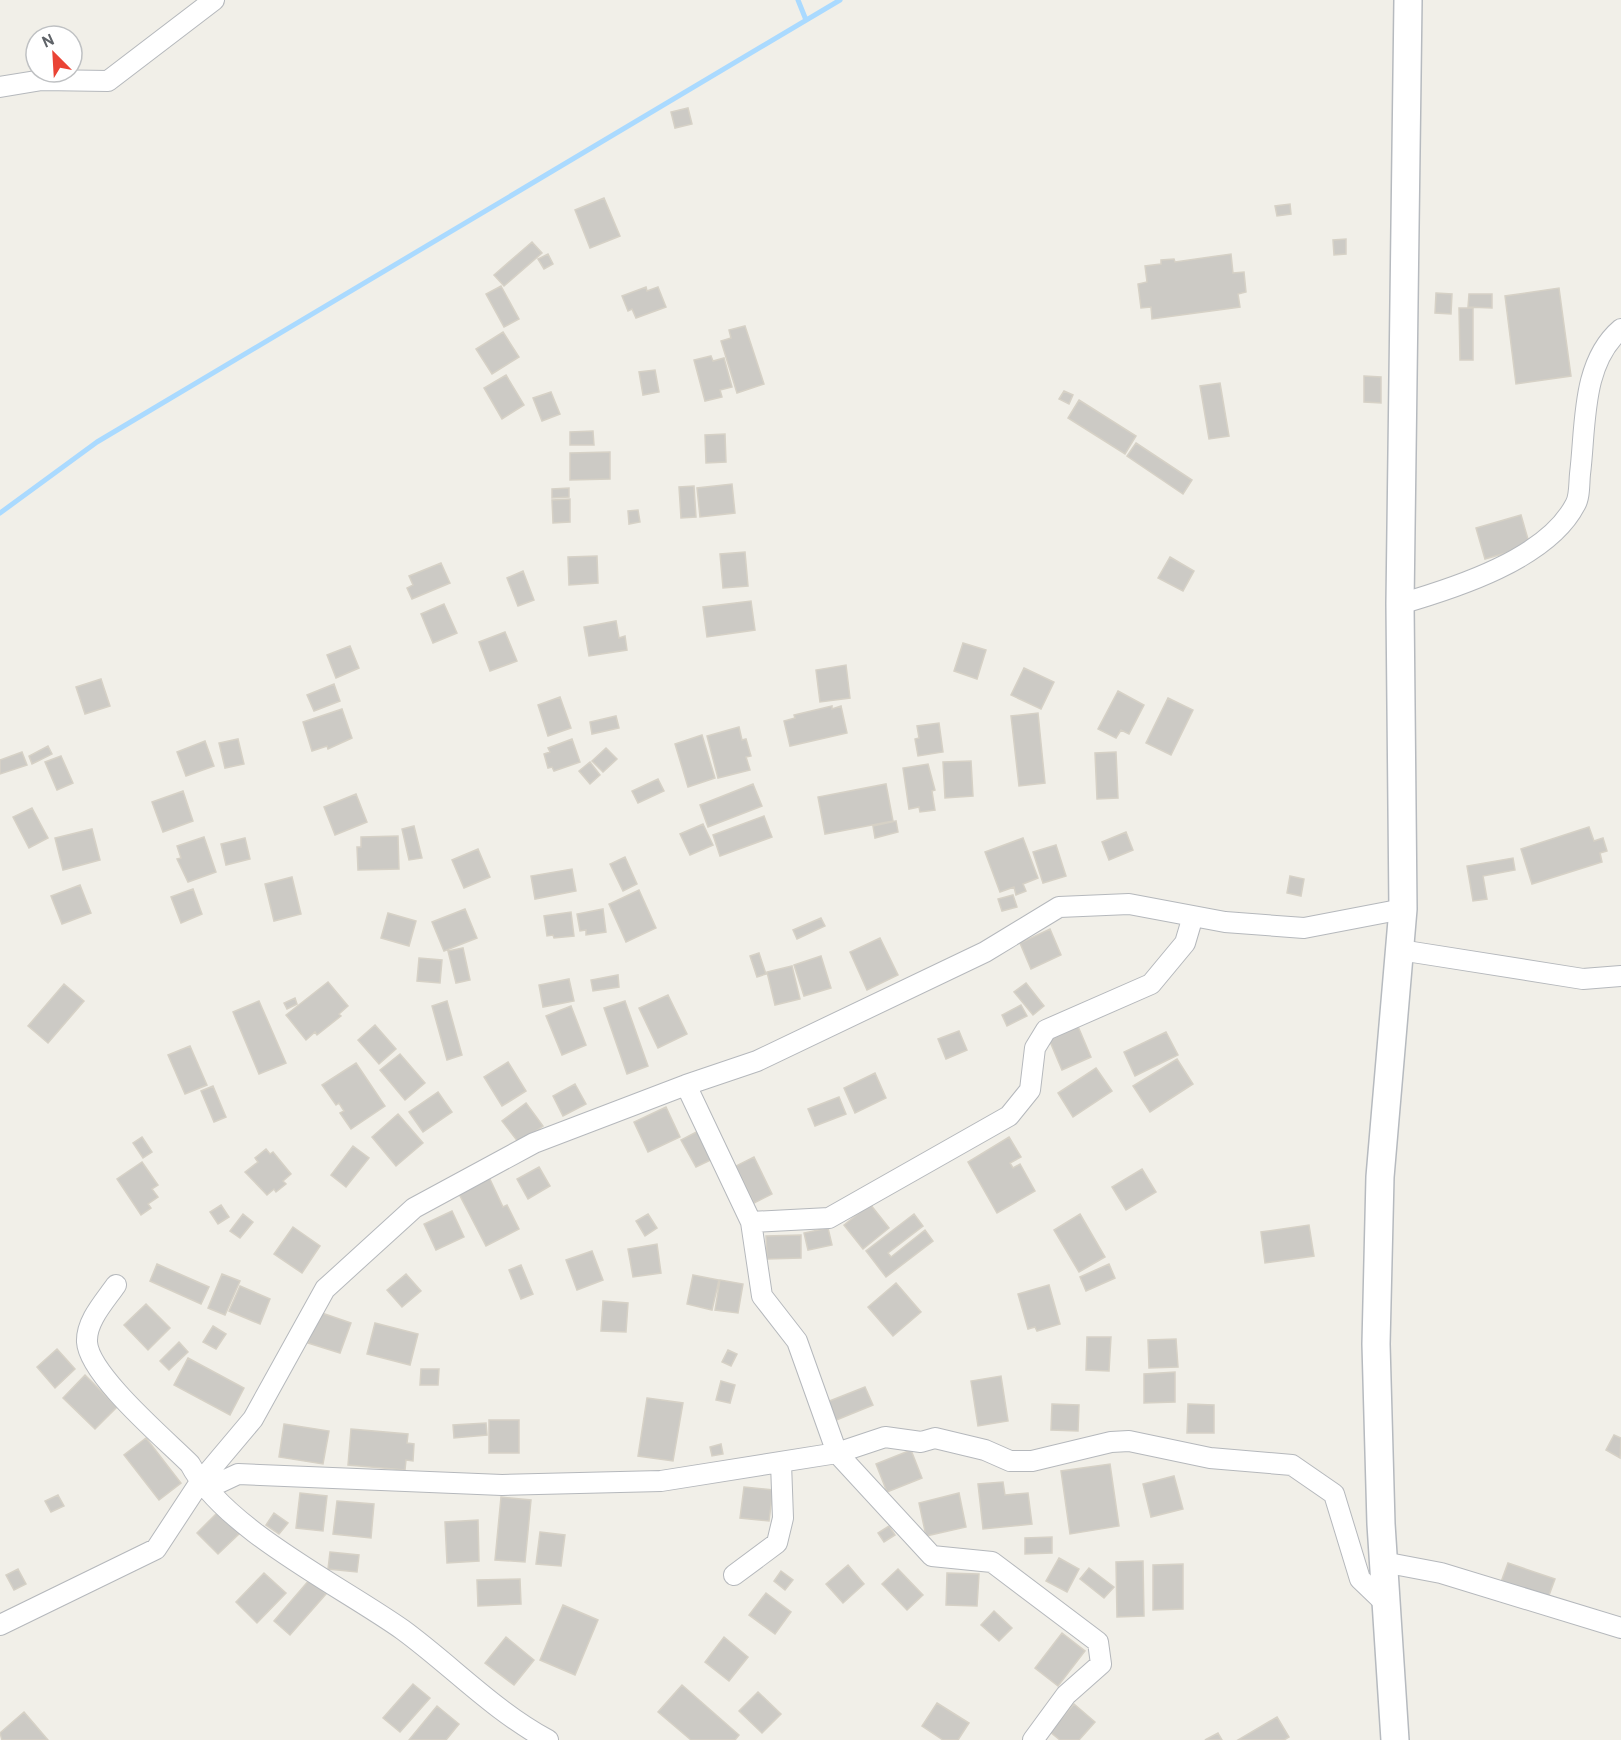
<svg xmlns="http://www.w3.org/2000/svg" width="1621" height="1740" font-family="Overpass,sans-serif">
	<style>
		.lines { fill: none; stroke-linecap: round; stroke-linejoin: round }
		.stream { stroke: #aadaff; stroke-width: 5 }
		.building { fill: #cccac5; stroke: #d6d1c6; stroke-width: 1.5 }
		.minor-casing { stroke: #b5b8bc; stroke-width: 22 }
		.secondary-casing { stroke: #b6babf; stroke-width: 30 }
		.minor { stroke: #fff; stroke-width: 20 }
		.secondary { stroke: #fff; stroke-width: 27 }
	</style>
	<rect width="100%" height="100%" fill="#f1efe8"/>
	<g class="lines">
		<path class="stream" d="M798 0 806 20
			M0 513 97 442 840 0"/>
	</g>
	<path class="building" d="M688 108 692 124 675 128 671 112Z
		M604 198 620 236 590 248 575 210Z
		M1290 204 1291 214 1277 216 1275 206Z
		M1346 239V254L1334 255 1333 240Z
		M532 242 542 253 504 286 494 275Z
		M548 254 553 264 544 269 538 259Z
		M1231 254 1233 273 1244 272 1246 292 1238 294 1240 307 1152 319 1151 307 1141 308 1138 284 1147 282 1145 266 1161 264V260L1174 259 1175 262Z
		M501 286 519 319 504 327 486 294Z
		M646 287 647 291 658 287 666 307 636 318 632 309 628 311 622 296Z
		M1559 288 1571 376 1516 384 1505 296Z
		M1436 293 1452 294 1451 314 1435 313Z
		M1469 294H1492V308L1468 307Z
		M1459 308H1473V360H1460Z
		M745 326 764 384 737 393 721 341 731 338 729 330Z
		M503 332 519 357 492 374 476 349Z
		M711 356 713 361 724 358 732 387 720 390 722 397 705 401 694 360Z
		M655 370 659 392 643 395 639 372Z
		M506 375 524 405 502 419 484 388Z
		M1364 376 1381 377V403L1364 402Z
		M1220 383 1229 436 1209 439 1200 386Z
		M1064 391 1073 395 1069 404 1059 399Z
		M551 392 560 414 542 421 533 398Z
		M1079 400 1136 436 1125 454 1068 418Z
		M593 431 594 445H570V432Z
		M725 434 726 462 706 463 705 435Z
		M1136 443 1192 480 1183 494 1127 456Z
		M610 452V479L570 480V453Z
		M732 484 735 513 700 517 697 488Z
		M694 486 696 517 681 518 679 487Z
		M569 488V497L552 498V489Z
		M570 499V522L553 523 552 500Z
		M638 510 640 522 629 524 628 511Z
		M1521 515 1530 546 1485 559 1476 528Z
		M745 552 748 586 723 588 720 554Z
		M597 556 598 583 569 585 568 557Z
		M1170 557 1194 571 1183 591 1158 578Z
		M441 563 450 583 412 599 407 588 413 585 409 576Z
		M523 571 534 600 518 606 507 578Z
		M751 601 755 630 707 637 703 607Z
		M444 604 457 633 433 643 421 614Z
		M616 621 619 638 625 636 627 650 589 656 584 627Z
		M505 632 517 661 490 671 479 642Z
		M963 643 986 650 977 679 954 671Z
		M350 646 359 668 336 678 327 655Z
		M846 665 850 698 820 702 816 670Z
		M1024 668 1054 682 1041 709 1011 695Z
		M101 679 110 706 85 714 76 687Z
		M334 684 340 701 314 711 307 695Z
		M1118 691 1144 705 1129 734 1121 730 1116 738 1098 729Z
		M560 697 571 728 548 736 538 705Z
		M1168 698 1193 710 1171 755 1146 743Z
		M832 706V709L841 706 847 733 790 746 784 721 795 718 794 715Z
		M342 709 352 738 328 749 327 746 312 751 303 722Z
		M1038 713 1045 783 1019 786 1011 716Z
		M616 716 619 728 592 734 590 722Z
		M939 723 943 752 918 756 915 739 919 738 917 726Z
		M739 727 742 740 746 739 751 756 746 757 750 770 718 778 707 736Z
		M702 735 715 778 688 787 675 744Z
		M238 739 244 764 225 768 219 743Z
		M572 739 580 762 554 771 552 767 548 768 544 754 550 752 548 748Z
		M205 741 214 766 186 776 177 752Z
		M48 746 52 754 32 764 29 756Z
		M606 748 617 759 603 772 592 761Z
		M22 752 27 765 0 774V760Z
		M1116 752 1118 798 1097 799 1095 753Z
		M61 756 73 783 57 790 45 762Z
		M971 761 973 796 945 798 943 762Z
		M590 762 600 775 590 784 579 771Z
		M928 764 935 790 932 791 935 810 920 812 919 807 909 809 903 768Z
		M658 779 664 791 638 803 632 791Z
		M753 784 762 806 708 827 700 805Z
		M886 784 893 821 825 834 818 797Z
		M183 791 193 821 163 832 152 802Z
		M356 794 367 822 335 835 324 807Z
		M32 808 48 838 29 848 13 817Z
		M764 816 772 837 720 856 713 835Z
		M896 821 898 832 875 838 873 826Z
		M703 824 713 845 690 855 680 834Z
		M414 826 422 858 409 860 402 829Z
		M1589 827 1594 841 1603 838 1607 851 1600 853 1602 862 1532 884 1521 849Z
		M92 829 100 860 63 870 55 838Z
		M1126 832 1133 850 1109 860 1102 842Z
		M398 836 399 869 358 870 357 847H361V837Z
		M204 837 216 872 188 882 177 859 181 858 177 846Z
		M245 838 250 859 226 865 221 844Z
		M1023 838 1038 878 1023 884 1026 891 1016 895 1014 887 1000 892 985 852Z
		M1056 845 1066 876 1043 883 1033 852Z
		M478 849 490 877 464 888 452 860Z
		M625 857 637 884 623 891 610 864Z
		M1513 858 1515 870 1483 876 1487 899 1473 901 1467 866Z
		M572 869 576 891 535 899 531 876Z
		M1290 876 1304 879 1301 896 1287 893Z
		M292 877 301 914 274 921 265 884Z
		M80 885 91 913 62 924 51 896Z
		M193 889 202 914 181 923 171 897Z
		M639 890 656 928 626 942 609 904Z
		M1013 895 1017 907 1002 911 998 899Z
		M465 909 477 938 444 951 432 922Z
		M603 909 606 932 586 935V930L580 931 577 914Z
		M571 912 574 936 554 938 553 935 547 936 544 916Z
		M388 913 416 921 409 946 381 938Z
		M821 918 825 926 797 939 793 930Z
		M1050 929 1061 955 1031 969 1020 943Z
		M880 938 898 975 867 990 850 952Z
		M463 948 470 980 456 983 448 951Z
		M759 953 766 974 757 977 750 956Z
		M821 956 831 988 804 996 794 965Z
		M419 958 442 960 440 983 417 981Z
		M792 966 800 999 775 1005 767 972Z
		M618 975 619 987 593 991 591 980Z
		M569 979 574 1001 543 1007 539 985Z
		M328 982 348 1006 339 1014 341 1016 317 1035 315 1032 306 1040 286 1015Z
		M1026 983 1044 1006 1033 1015 1014 992Z
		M64 984 84 1001 48 1043 28 1026Z
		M668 995 687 1034 658 1048 639 1008Z
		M295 998 297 1004 287 1009 284 1003Z
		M259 1001 286 1063 259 1074 233 1012Z
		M447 1001 462 1055 447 1060 432 1006Z
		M625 1001 648 1066 627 1074 604 1008Z
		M1021 1005 1027 1016 1007 1026 1002 1015Z
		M571 1006 586 1045 562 1055 546 1016Z
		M1077 1024 1091 1057 1062 1070 1048 1037Z
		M375 1025 396 1049 379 1064 358 1040Z
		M959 1031 967 1050 946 1059 938 1039Z
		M1166 1032 1178 1055 1135 1076 1124 1052Z
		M190 1046 207 1085 185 1094 168 1055Z
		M400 1054 425 1083 405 1100 380 1070Z
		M1177 1059 1193 1084 1150 1112 1133 1086Z
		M508 1062 526 1091 502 1106 484 1077Z
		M356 1063 385 1106 351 1129 340 1113 344 1111 339 1103 336 1105 322 1085Z
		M1096 1068 1112 1091 1073 1117 1058 1093Z
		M875 1073 886 1098 855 1113 844 1088Z
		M575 1084 586 1104 563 1116 553 1096Z
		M213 1086 226 1117 214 1122 201 1091Z
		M438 1092 452 1112 423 1132 409 1112Z
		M839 1097 846 1114 815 1126 808 1109Z
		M526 1103 543 1126 519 1143 502 1121Z
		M666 1107 680 1137 648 1152 634 1122Z
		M398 1114 423 1143 396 1166 372 1137Z
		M702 1129 717 1157 696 1167 681 1140Z
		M142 1137 152 1152 143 1158 133 1143Z
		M1009 1137 1021 1157 1010 1163 1013 1168 1020 1164 1035 1191 997 1213 968 1162Z
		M353 1146 369 1158 346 1187 331 1175Z
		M266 1149 270 1154 273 1152 291 1174 283 1181 286 1184 276 1192 274 1189 267 1195 245 1172 258 1162 255 1158Z
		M754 1157 772 1194 754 1203 736 1166Z
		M142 1162 158 1185 152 1189 158 1197 148 1204 151 1208 141 1215 117 1179Z
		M539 1167 550 1186 528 1199 517 1179Z
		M1142 1169 1156 1192 1126 1210 1112 1187Z
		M488 1175 503 1207 507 1205 519 1229 486 1246 457 1190Z
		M870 1204 889 1228 863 1249 844 1225Z
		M221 1205 229 1217 218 1224 210 1212Z
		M452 1211 464 1237 436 1250 424 1224Z
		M243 1214 253 1222 240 1238 230 1231Z
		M648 1214 657 1228 645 1236 636 1221Z
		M914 1214 923 1226 888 1253 891 1257 925 1230 933 1241 886 1277 866 1251Z
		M1080 1214 1105 1257 1079 1272 1054 1230Z
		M1309 1225 1314 1256 1265 1263 1261 1232Z
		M293 1227 320 1246 302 1273 274 1254Z
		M828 1228 832 1245 808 1250 804 1233Z
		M801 1235V1258L767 1259 766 1236Z
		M657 1244 661 1273 633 1277 628 1249Z
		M592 1251 603 1280 577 1290 566 1260Z
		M157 1264 209 1287 201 1304 150 1281Z
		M1109 1264 1115 1278 1086 1291 1080 1277Z
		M521 1265 533 1294 521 1299 509 1270Z
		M222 1274 240 1281 225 1315 208 1308Z
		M406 1274 421 1291 402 1307 387 1290Z
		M693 1275 719 1280 712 1310 687 1304Z
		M720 1280 743 1284 738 1313 715 1310Z
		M896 1283 921 1312 893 1336 868 1307Z
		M1049 1285 1060 1324 1037 1331 1035 1327 1028 1329 1018 1294Z
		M240 1286 270 1299 260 1324 229 1311Z
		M603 1301 628 1303 626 1332 601 1331Z
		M146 1304 170 1328 148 1350 124 1325Z
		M319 1312 351 1323 340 1353 308 1343Z
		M375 1323 418 1334 410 1365 367 1354Z
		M213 1326 226 1334 216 1349 203 1342Z
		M1087 1337H1111L1109 1371 1086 1370Z
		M1176 1339 1178 1367 1149 1368 1148 1340Z
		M179 1342 188 1352 169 1370 160 1361Z
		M57 1349 75 1369 55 1388 37 1367Z
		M728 1350 737 1354 731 1366 722 1362Z
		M188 1358 244 1388 230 1415 174 1385Z
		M421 1369H439L438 1385H420Z
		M1175 1372V1402L1144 1403V1374Z
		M85 1375 117 1407 95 1429 63 1398Z
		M1001 1376 1008 1421 978 1426 971 1381Z
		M721 1381 735 1385 730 1403 716 1400Z
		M865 1387 873 1405 834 1421 827 1402Z
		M647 1398 683 1403 673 1461 638 1456Z
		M1052 1404 1079 1405 1078 1431 1051 1430Z
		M1188 1404 1214 1405V1433H1187Z
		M489 1420H519V1453H489Z
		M486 1423 487 1435 454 1438 453 1425Z
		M284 1424 329 1431 323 1464 279 1457Z
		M351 1429 408 1434 407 1443 414 1444 413 1461 406 1460 405 1470 348 1465Z
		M1614 1435 1621 1438 1620 1458 1606 1450Z
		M146 1438 181 1483 159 1500 124 1455Z
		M721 1444 723 1454 712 1456 710 1447Z
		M911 1450 922 1478 887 1492 876 1464Z
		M1110 1464 1119 1526 1070 1534 1061 1471Z
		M1174 1476 1183 1509 1151 1517 1143 1484Z
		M1003 1482 1005 1495 1028 1493 1032 1524 983 1529 978 1484Z
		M744 1487 773 1490 769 1521 740 1518Z
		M300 1493 327 1496 323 1531 296 1528Z
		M959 1493 966 1527 926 1536 919 1503Z
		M58 1495 64 1506 51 1512 45 1501Z
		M501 1497 531 1500 525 1562 495 1560Z
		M337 1501 374 1504 371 1538 333 1534Z
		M218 1512 239 1534 218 1554 197 1533Z
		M274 1513 288 1523 279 1534 266 1525Z
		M478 1520 479 1561 447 1563 445 1522Z
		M889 1526 895 1535 884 1542 878 1533Z
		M540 1532 565 1535 561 1566 536 1564Z
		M1052 1537V1553L1025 1554V1538Z
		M330 1552 359 1555 357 1572 328 1569Z
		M1059 1558 1079 1569 1067 1592 1046 1581Z
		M1143 1561 1144 1616 1117 1617 1116 1562Z
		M1508 1563 1555 1579 1548 1598 1501 1582Z
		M1183 1564V1609L1153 1610V1565Z
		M848 1565 864 1584 843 1603 826 1584Z
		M1089 1568 1114 1587 1104 1598 1080 1579Z
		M18 1569 26 1584 14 1590 6 1575Z
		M898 1569 923 1595 907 1610 882 1584Z
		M781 1571 793 1580 785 1590 774 1581Z
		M264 1573 286 1593 257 1623 236 1602Z
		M947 1573 979 1574 977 1606 946 1605Z
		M310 1579 326 1594 290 1635 274 1621Z
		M520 1579 521 1604 478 1606 477 1580Z
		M766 1593 791 1612 775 1634 749 1615Z
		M563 1605 598 1620 575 1675 540 1660Z
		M994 1611 1012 1628 999 1641 981 1625Z
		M1062 1633 1085 1651 1058 1686 1035 1668Z
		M506 1637 534 1660 514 1685 485 1663Z
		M724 1637 748 1657 729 1681 705 1662Z
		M413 1684 430 1698 400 1732 383 1718Z
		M682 1685 739 1735 735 1740H691L658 1712Z
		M758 1692 781 1714 762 1733 739 1711Z
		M937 1703 969 1723 958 1740H943L922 1726Z
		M1074 1704 1095 1722 1079 1740H1060L1050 1732Z
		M437 1706 459 1724 446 1740H409Z
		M24 1712 48 1740H2L0 1733Z
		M1277 1717 1289 1737 1284 1740H1238Z
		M1218 1733 1222 1740H1205Z"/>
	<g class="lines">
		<defs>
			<path id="minor" d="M0 87 42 80 108 81 214 0
				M1400 604C1455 588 1547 559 1575 505 1580 497 1579 483 1580 474 1586 426 1581 363 1621 329
				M1400 950 1583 979 1621 976
				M686 1085 751 1222 762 1296 797 1341 837 1453 932 1556 992 1562 1098 1642 1101 1664 1066 1695 1033 1740
				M751 1222 829 1218 1009 1116 1030 1090 1035 1048 1046 1030 1151 984 1185 943 1193 916
				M116 1285C105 1301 86 1321 87 1342 89 1375 165 1439 190 1464 224 1529 341 1586 403 1630 452 1666 494 1711 548 1740
				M206 1489 238 1474 502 1485 661 1481 837 1453 885 1437 921 1442 935 1438 985 1450 1010 1461H1032L1111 1442 1129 1441 1210 1458 1292 1465 1334 1494 1360 1579 1385 1603
				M1383 1562 1441 1573 1621 1628
				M734 1575 777 1543 783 1518 781 1463
				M0 1625 156 1549 200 1482 253 1419 325 1289 414 1208 534 1143 686 1085 757 1061 985 952 1059 907 1129 904 1225 922 1304 928 1403 909"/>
			<path id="secondary" d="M1395 1740 1381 1524 1376 1344 1380 1177 1403 909 1400 604 1408 0"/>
		</defs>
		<use href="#minor" class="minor-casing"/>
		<use href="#secondary" class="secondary-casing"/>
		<use href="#minor" class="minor"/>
		<use href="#secondary" class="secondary"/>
	</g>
	<g transform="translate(54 54) rotate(336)"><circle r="28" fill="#ffffff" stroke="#bfc1c3" stroke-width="1.5"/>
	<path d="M0-4.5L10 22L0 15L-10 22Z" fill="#ea4335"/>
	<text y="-9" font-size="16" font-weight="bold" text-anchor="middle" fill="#5f6368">N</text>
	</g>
</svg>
